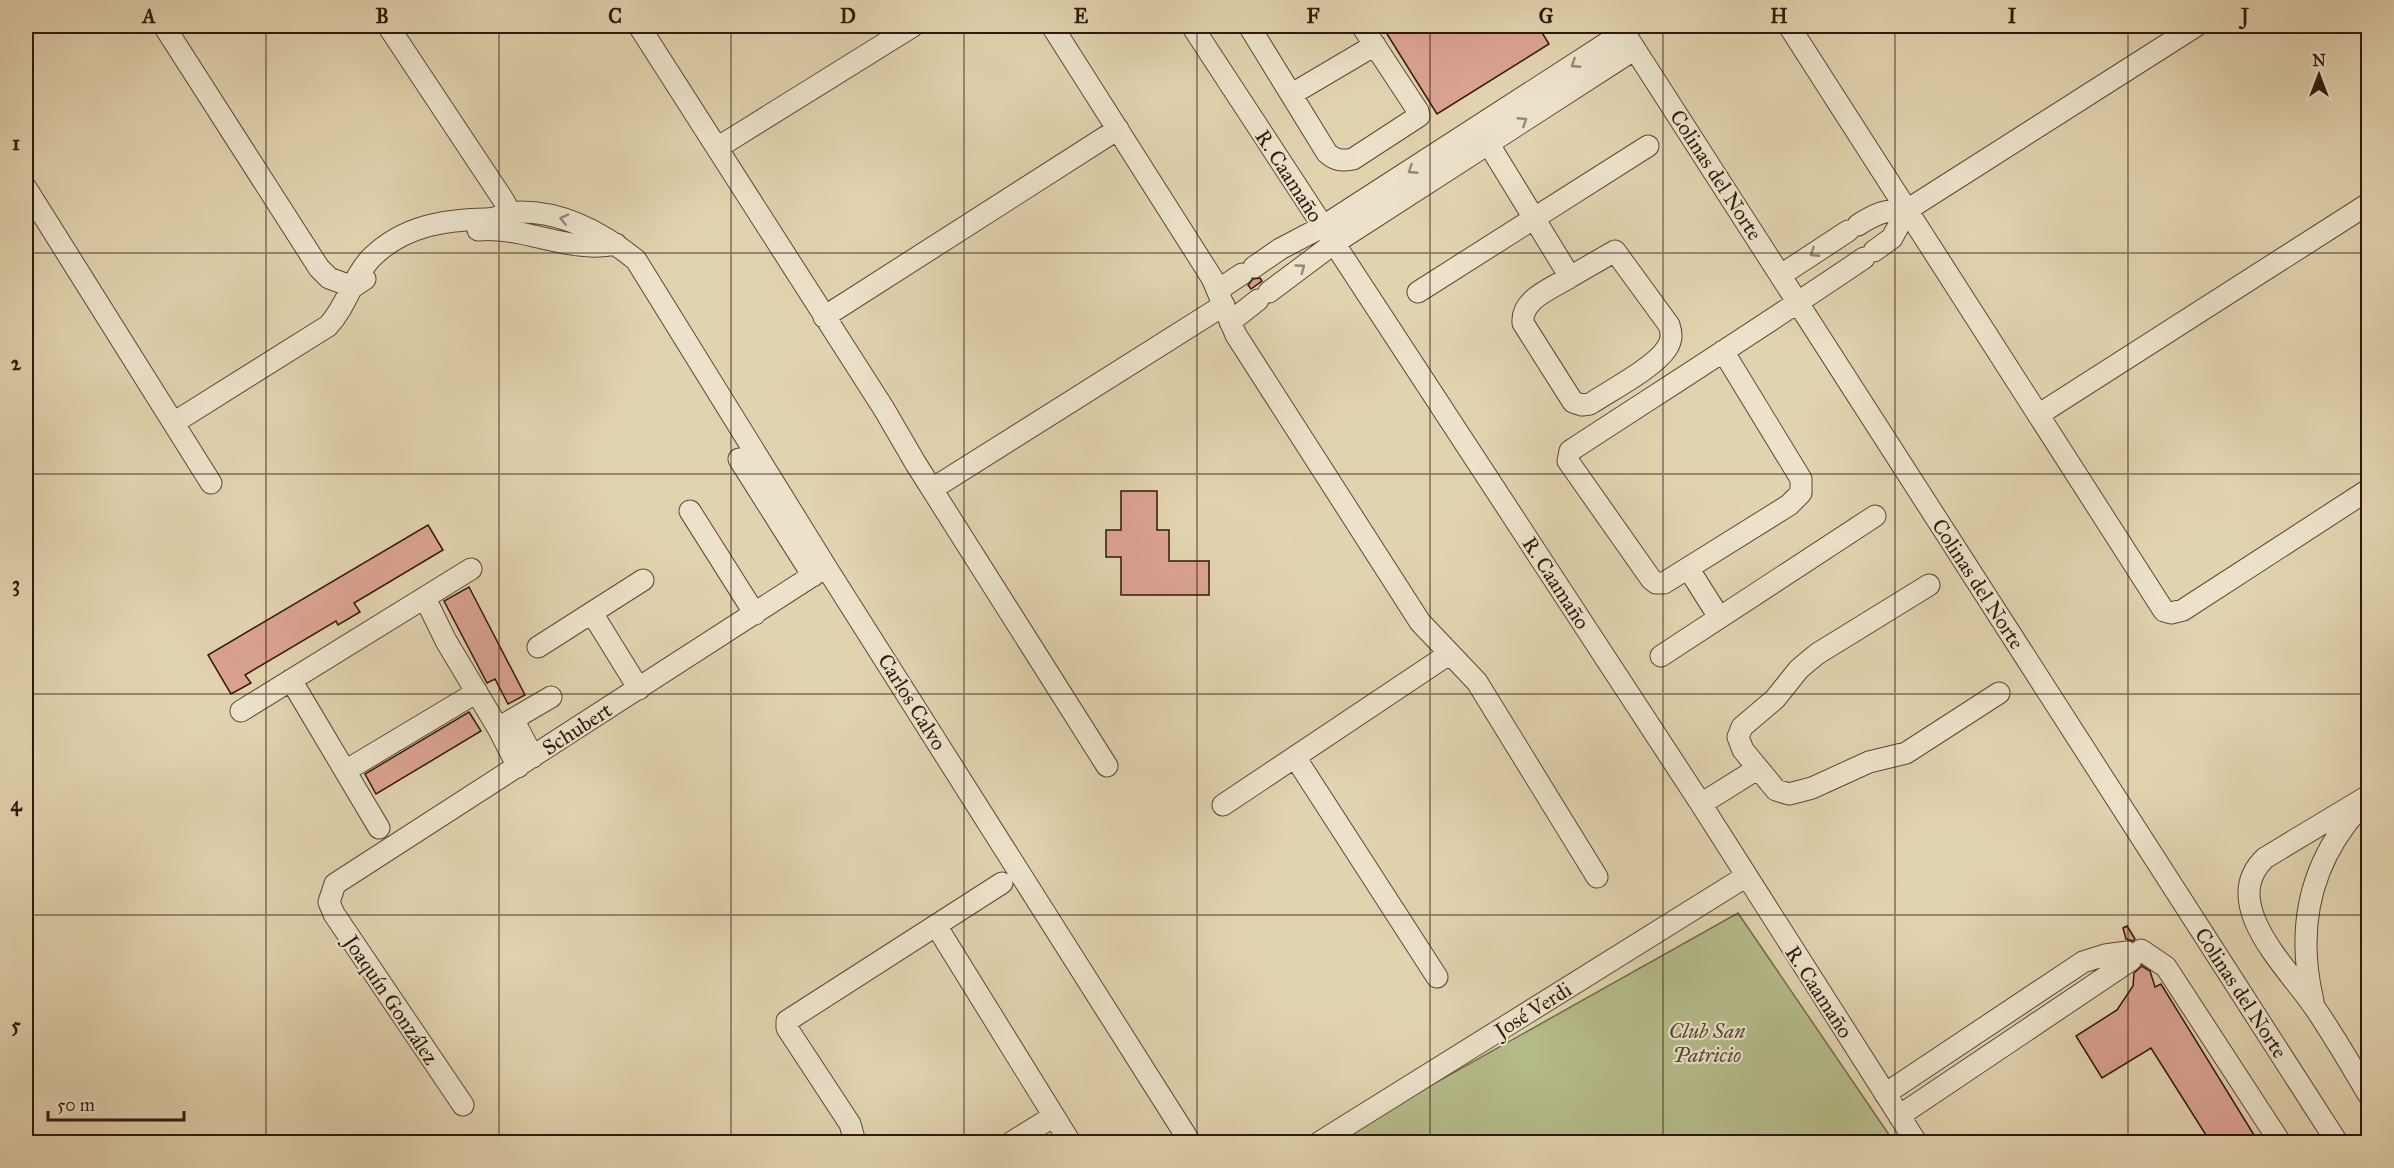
<svg xmlns="http://www.w3.org/2000/svg" width="2394" height="1168" font-family="'IM FELL Great Primer',serif">
	<style>
		.green { fill: #b5bc8a; stroke: #726a4c; stroke-width: 1.5 }
		.building { fill: #dba391; stroke: #2e190d; stroke-width: 1.5 }
		.lines { fill: none; stroke-linecap: round; stroke-linejoin: round }
		.minor-casing { stroke: #5b4836; stroke-width: 23 }
		.minor { stroke: #ece2cb; stroke-width: 21 }
		.oneway { stroke: #968876 }
		.grid { fill: none; stroke: #2e190d; stroke-width: 1.5; stroke-opacity: 0.55 }
		.labels { text-anchor: middle; stroke-width: 4.5; stroke-linejoin: round; paint-order: stroke }
		.street-label { font-size: 21px; fill: #2e190d; stroke: #ece2cb }
		.park-label { font-size: 21px; font-style: italic; fill: #564a32; stroke: #ece2cb }
		.neatline { fill: none; stroke: #2e190d; stroke-width: 2 }
		.grid-label { font-size: 20px; text-anchor: middle; font-weight: bold; fill: #2e190d }
	</style>
	<rect width="100%" height="100%" fill="#e2d3af"/>
	<filter id="stains"><feTurbulence type="fractalNoise" baseFrequency=".00333" numOctaves="4"/><feColorMatrix values="0 0 0 0 .2 0 0 0 0 .09 0 0 0 0 .02 0 0 0 .5 -.17"/></filter>
	<radialGradient id="worn" r=".72"><stop offset=".6" stop-color="#630" stop-opacity="0"/><stop offset="1" stop-color="#630" stop-opacity=".3"/></radialGradient>
	<path class="green" d="M1738 913 1894 1142H1330Z"/>
	<path class="building" d="M1382 26H1538L1549 44 1437 114Z
		M1260 278 1262 281 1251 289 1248 285 1253 279Z
		M1121 491H1157V530H1169V561H1209V595H1121V557H1106V530H1121Z
		M428 525 443 550 354 603 360 612 338 625 336 621 245 675 251 683 231 694 208 655Z
		M469 587 525 695 508 704 495 679 487 683 444 601Z
		M469 712 481 731 376 794 365 774Z
		M2127 926 2135 939 2133 941 2126 939 2123 928Z
		M2142 966 2150 971 2155 987 2161 984 2259 1143H2211L2151 1048 2102 1078 2076 1036 2117 1010 2133 986 2134 973Z"/>
	<g class="lines">
		<defs>
			<path id="minor" d="M164 26 319 268 329 278 353 287 365 279
				M388 26 504 201 510 213V226
				M639 26 884 409 916 464 1107 766
				M1052 26 1212 278 1236 335 1420 622 1477 682 1597 877
				M1192 26 1701 804 1916 1142
				M1249 26 1327 153C1336 161 1342 161 1353 159L1419 116 1418 111 1362 26
				M1620 26 2337 1142
				M1789 26 2164 611 2171 613 2183 610 2368 490
				M1292 94 1375 45
				M1488 143 1570 277C1551 289 1521 299 1523 323L1573 402 1582 405 1590 404C1611 390 1654 368 1667 348 1672 340 1672 334 1669 325L1615 251 1570 277
				M717 148 913 26
				M26 188 211 483
				M1907 210 2196 26
				M1858 225C1875 214 1886 209 1907 210L1892 238 1874 251
				M478 230C526 226 570 254 616 244
				M1254 267 1280 249 1322 227 1624 32
				M1781 275 1848 231
				M1218 290 1242 274
				M1269 292 1333 244 1635 49
				M1418 292 1648 146
				M824 317 1118 129
				M1230 322 1258 300
				M1723 351 1801 479V493L1789 505 1664 583H1656L1651 579 1568 461 1570 451C1668 387 1767 324 1864 258
				M2038 415 2368 204
				M175 422 328 326C347 306 353 276 372 257 404 226 443 220 486 219 498 219 509 212 521 212 565 212 603 233 636 260L826 567 1190 1142
				M739 459 813 576
				M932 489 1224 305
				M690 511 755 614
				M1688 568 1719 617
				M1929 585 1817 654 1799 669 1775 699 1742 727 1738 737 1743 750 1776 790 1789 794 1812 788 1869 762 1906 753 1999 693
				M425 598 446 641 498 728 551 697
				M592 613 639 689
				M538 647 643 580
				M1661 656 1875 516
				M291 680 379 828
				M241 711 471 569
				M513 719 533 757
				M498 728 518 767
				M1295 757 1437 977
				M345 771 477 692
				M2368 796 2265 858C2217 904 2290 970 2315 1008 2334 1036 2351 1065 2368 1094
				M1701 804 1757 769
				M1223 805 1449 654
				M937 927 1070 1142
				M2141 950 2166 967 2280 1142
				M2313 1001C2296 929 2309 864 2359 808
				M1885 1094 2083 962 2105 955 2127 952
				M463 1105 334 914 329 902 335 884 826 567
				M1899 1116 2131 960
				M855 1142 850 1124 787 1028V1021L1002 883
				M1012 1142 1054 1116
				M1320 1142 1745 877"/>
		</defs>
		<use href="#minor" class="minor-casing"/>
		<use href="#minor" class="minor"/>
	</g>
	<defs><path id="oneway-chevron" d="M-2-3.5L2.5 0L-2 3.5" fill="none" stroke-width="1.6" stroke-linecap="round" stroke-linejoin="round" transform="scale(1.5)"/></defs>
	<g class="oneway">
		<use href="#oneway-chevron" transform="translate(1575 64) rotate(147)"/>
		<use href="#oneway-chevron" transform="translate(1523 121) rotate(-33)"/>
		<use href="#oneway-chevron" transform="translate(1412 170) rotate(147)"/>
		<use href="#oneway-chevron" transform="translate(564 219) rotate(-167)"/>
		<use href="#oneway-chevron" transform="translate(1814 253) rotate(147)"/>
		<use href="#oneway-chevron" transform="translate(1301 268) rotate(-36)"/>
	</g>
	<path class="grid" d="M266 26V1142M499 26V1142M731 26V1142M964 26V1142M1197 26V1142M1430 26V1142M1663 26V1142M1895 26V1142M2128 26V1142M26 253H2368M26 474H2368M26 694H2368M26 915H2368"/>
	<g class="labels">
		<g class="street-label">
			<text transform="translate(1716 175) rotate(57)" y="7">Colinas del Norte</text>
			<text transform="translate(1289 176) rotate(57)" y="7">R. Caamaño</text>
			<text transform="translate(1556 583) rotate(57)" y="7">R. Caamaño</text>
			<text transform="translate(1978 584) rotate(57)" y="7">Colinas del Norte</text>
			<text transform="translate(912 702) rotate(58)" y="7">Carlos Calvo</text>
			<text transform="translate(577 729) rotate(-33)" y="7">Schubert</text>
			<text transform="translate(1819 992) rotate(57)" y="7">R. Caamaño</text>
			<text transform="translate(2241 993) rotate(57)" y="7">Colinas del Norte</text>
			<text transform="translate(391 1000) rotate(56)" y="7">Joaquín González</text>
			<text transform="translate(1533 1010) rotate(-32)" y="7">José Verdi</text>
		</g>
		<g class="park-label">
			<text x="1707" y="1038">Club San<tspan x="1707" dy="24">Patricio</tspan></text>
		</g>
	</g>
	<rect width="2394" height="1168" fill="none" stroke="#e2d3af" stroke-width="66"/>
	<g transform="translate(2319 75)" stroke="#ece2cb" stroke-width="4.5" paint-order="stroke">
	<path d="M0-4.5L10 22L0 15L-10 22Z" fill="#2e190d"/>
	<text y="-9" font-size="16" font-weight="bold" text-anchor="middle" fill="#2e190d">N</text>
	</g>
	<path d="M48 1111v9h136v-9" fill="none" stroke="#2e190d" stroke-width="3"/>
	<text x="57" y="1111" font-size="18" fill="#2e190d" stroke="#ece2cb" stroke-width="4.5" paint-order="stroke">50 m</text>
	<rect x="33" y="33" width="2328" height="1102" class="neatline"/>
	<g class="grid-label">
		<text x="149" y="23">A</text>
		<text x="382" y="23">B</text>
		<text x="615" y="23">C</text>
		<text x="848" y="23">D</text>
		<text x="1081" y="23">E</text>
		<text x="1313" y="23">F</text>
		<text x="1546" y="23">G</text>
		<text x="1779" y="23">H</text>
		<text x="2012" y="23">I</text>
		<text x="2245" y="23">J</text>
		<text x="16" y="150">1</text>
		<text x="16" y="370">2</text>
		<text x="16" y="591">3</text>
		<text x="16" y="811">4</text>
		<text x="16" y="1032">5</text>
	</g>
	<rect width="100%" height="100%" filter="url(#stains)"/>
	<rect width="100%" height="100%" fill="url(#worn)"/>
</svg>
